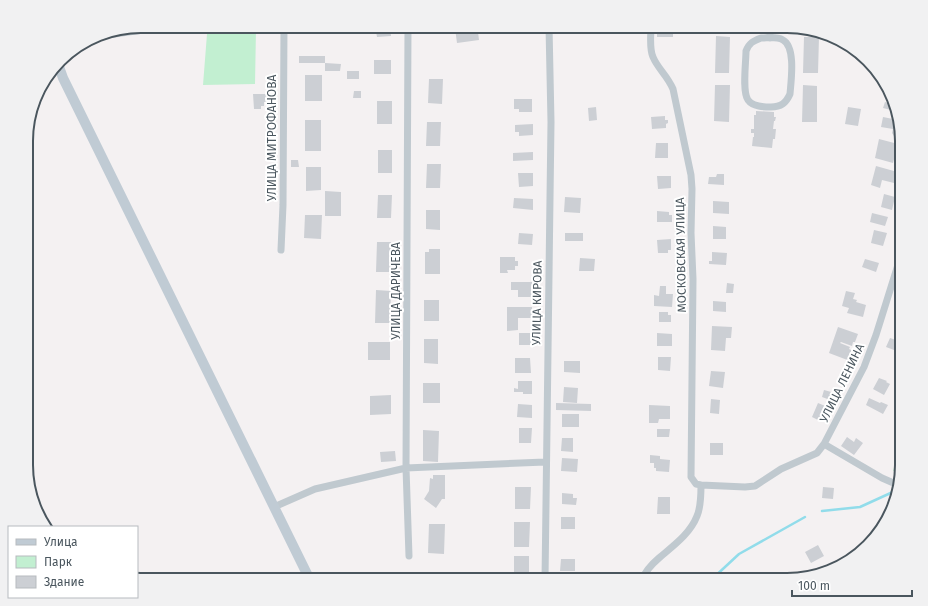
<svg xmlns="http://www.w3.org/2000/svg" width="928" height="606" font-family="'Fira Sans',sans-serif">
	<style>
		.green { fill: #c2efd1 }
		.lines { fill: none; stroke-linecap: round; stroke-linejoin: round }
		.stream { stroke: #91dcea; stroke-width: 2.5 }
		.building { fill: #cccfd4 }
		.street { stroke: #c0c9cf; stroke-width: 7 }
		.secondary { stroke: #c0cbd4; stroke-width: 10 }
		.labels { text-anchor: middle; stroke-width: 4; stroke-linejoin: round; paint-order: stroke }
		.street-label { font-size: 12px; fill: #4a565e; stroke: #fff }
		.rim { fill: none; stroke: #4a565e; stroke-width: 2 }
	</style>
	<rect width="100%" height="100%" fill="#f4f1f2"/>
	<path class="green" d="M256 29 255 84 203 85 207 34Z
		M902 452V471H893L897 456Z"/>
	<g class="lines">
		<path class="stream" d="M822 511 860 507 895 491
			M711 580 739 554 805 517"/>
	</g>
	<path class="building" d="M375 26H390L391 36 377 37Z
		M468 26H482V31L478 32 479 40 457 43 455 28Z
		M511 26H526V27L512 29Z
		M657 26H673V37H657Z
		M716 36 730 37 729 73H715Z
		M804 37H819L818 73H803Z
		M299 56H325V63H299Z
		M374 60H391V74H374Z
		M325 63 341 64 340 71H325Z
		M347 71H359V79H347Z
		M305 75H322V101H305Z
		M429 79H443L442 104 428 103Z
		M715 85H730L729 122 714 121Z
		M803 85 817 86V122H802Z
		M354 91H361V98H353Z
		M253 94H267V102H264V106H261V109H254Z
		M514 99H532V112H519V109H514Z
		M377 101H392V124H377Z
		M885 102 893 104 895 111 883 108Z
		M596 107 597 120 589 121 588 108Z
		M848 107 861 109 858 126 845 124Z
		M756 111 774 112V117H776L775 121H774L773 129H776L775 139H773L772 148 752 146 753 137H754V133H751V129H754V115H756Z
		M665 116V120H668V123L666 124V128L652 129 651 117Z
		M883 117 898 120 901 135 899 137 894 136 892 133 893 129 881 127Z
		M305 120H321V151H305Z
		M427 122H441L440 146H426Z
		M533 124V135L519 136V132H515V125Z
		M879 139 898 144 893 163 875 158Z
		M656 143H668V158H655Z
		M378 150H392V173H378Z
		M533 152V160L513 161V153Z
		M291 160H298L299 167H291Z
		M427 164H441L440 188H426Z
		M876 166 901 173 898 184 882 180 880 188 871 185Z
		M306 167H321V190L306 191Z
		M518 173H533V186L519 187Z
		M717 174H724V185L708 184 709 177H716Z
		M657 176H671V188L658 189Z
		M325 191 341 192V216H325Z
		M884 194 895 197 892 210 881 207Z
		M378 195H392L391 218H377Z
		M565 197 581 198 580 213 564 212Z
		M514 198 533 199V210L513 208Z
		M713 201 729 202V214L713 213Z
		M426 210H440V230L426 229Z
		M657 211 669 212V215H672V222H657Z
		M872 213 888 217 885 226 870 222Z
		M305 215H322L321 239 304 238Z
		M713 226 726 227V239H713Z
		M874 230 887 233 883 246 871 243Z
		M519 233 533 234 532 245 518 244Z
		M565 233H583V241H565Z
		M671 239V250H668V253H658L657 240Z
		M377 242H391V272H376Z
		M429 249H440V274H425V252H429Z
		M712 252 727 253 726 265 709 264V261H712Z
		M500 257H515V261H518V266H515V270H507L508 273H500Z
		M580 258 595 259 594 271H579Z
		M865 259 879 263 876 272 862 267Z
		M511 282H532L533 297H518V290H511Z
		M727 283 734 284 733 293H726Z
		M660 286H666V294H673L672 307 654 306V295L659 296Z
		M376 290 391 291 390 323H375Z
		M846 291 855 293 853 299 857 300 856 302 866 305 863 317 847 313 849 308 842 306Z
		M424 300H439V321H424Z
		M713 301 726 302V312L713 311Z
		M507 307H532V318H518V330L507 331Z
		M659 312H668V315H671V322H659Z
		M712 326 732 327 731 338H726L725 351 711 350Z
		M838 327 858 334 855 342H853L852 346 841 342 840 343 850 347 849 349 853 351 850 361 829 353Z
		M519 333H531V345H519Z
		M657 333 672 334V346H657Z
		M890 338 902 342V353L886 347Z
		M424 339H438V364L424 363Z
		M368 342H390V360H368Z
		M658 357H671L670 371 658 370Z
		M515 358H530L531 373H515Z
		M564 361H580V373L564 372Z
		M711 371 725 372 723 388 709 386Z
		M879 378 887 381 886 382 890 384 884 395 873 389Z
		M518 381H532V394H523V392H514V388L518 389Z
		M423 383H440V403H423Z
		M564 387 578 388 577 403 563 402Z
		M824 390 835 393 833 401 822 397Z
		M391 395V414L370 415V396Z
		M869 398 880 403 881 402 888 405 883 414 866 405Z
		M711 399 720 400 719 414 710 413Z
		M556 403 591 404V411L556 410Z
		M818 403 830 408 826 416 823 414 820 421 812 417Z
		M518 404 532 405V418L517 417Z
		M649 405 670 406V419H659L658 423H649Z
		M562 414H579V427H562Z
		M519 428H532L531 443H519Z
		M657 429H670L669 437H657Z
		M423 430 439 431 438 462 423 461Z
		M847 437 854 442 856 438 863 443 854 455 841 446Z
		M562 438H573V452L561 451Z
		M710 443H723V455H710Z
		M395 451 396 461 381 462 380 452Z
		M650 455 660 456V459L670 460 669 472 656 471V468H654V463H650Z
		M562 458 578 459 577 472 561 471Z
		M433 475H445V499H442L436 508 424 499 429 491 430 478 433 479Z
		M515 487H531L530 509H515Z
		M823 487 834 488 833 499 822 498Z
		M562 493 573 494V498H577L576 505 562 504Z
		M658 497H670V514H657Z
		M561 517H575V529H561Z
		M514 522H530L529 547H514Z
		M429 524H445L444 554 428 553Z
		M818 545 824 556 811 563 805 552Z
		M860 550 859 551 850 559 848 556Z
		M514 556H529V580H514Z
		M561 559H575V571H560Z
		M786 573 790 580H776Z
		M560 576 581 577V580H560Z"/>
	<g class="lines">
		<path class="street" d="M408 26 406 468 409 556
			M651 26C651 36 649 48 653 57 658 69 667 75 673 89L691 175 692 189 691 233 693 279 691 477 696 484 701 485 745 487 755 486 781 469 817 453 824 444
			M770 26V38
			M93 37 171 26
			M761 38C768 38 776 36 783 40 796 47 791 81 790 94 786 103 781 107 771 107 764 107 753 107 748 100 742 92 746 62 746 51 749 43 753 41 761 38Z
			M281 250 283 205 284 26
			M898 485 882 478 824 444 864 367 876 335 902 252
			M274 507 315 489 406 468 545 462
			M545 580 551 122 549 26
			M642 580C645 571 652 564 659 558 673 546 690 534 697 516 701 507 701 495 701 485"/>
		<path class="secondary" d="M58 64 63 78 310 580"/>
	</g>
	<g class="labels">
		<g class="street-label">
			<text transform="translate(272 138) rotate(-90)" y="4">УЛИЦА МИТРОФАНОВА</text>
			<text transform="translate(681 255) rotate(-91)" y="4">МОСКОВСКАЯ УЛИЦА</text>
			<text transform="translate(396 291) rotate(-90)" y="4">УЛИЦА ДАРИЧЕВА</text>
			<text transform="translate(537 303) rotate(-89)" y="4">УЛИЦА КИРОВА</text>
			<text transform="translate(842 383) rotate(-64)" y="4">УЛИЦА ЛЕНИНА</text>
		</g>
	</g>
	<path d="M0 0H928V606H0ZM141 33H787A108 108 0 0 1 895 141V465A108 108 0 0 1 787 573H141A108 108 0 0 1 33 465V141A108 108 0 0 1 141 33Z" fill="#f1f1f2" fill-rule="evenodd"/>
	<path class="rim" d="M141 33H787A108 108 0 0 1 895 141V465A108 108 0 0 1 787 573H141A108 108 0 0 1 33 465V141A108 108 0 0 1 141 33Z"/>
	<rect x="8" y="526" width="130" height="72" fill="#ffffff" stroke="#b7bbbf"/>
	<rect x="16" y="539" width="20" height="6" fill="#c0cbd4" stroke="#b7bbbf"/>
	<text x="44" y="546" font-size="12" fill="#4a565e">Улица</text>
	<rect x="16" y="556" width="20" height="12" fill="#c2efd1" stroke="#b7bbbf"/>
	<text x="44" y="566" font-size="12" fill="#4a565e">Парк</text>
	<rect x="16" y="576" width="20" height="12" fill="#cccfd4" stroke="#b7bbbf"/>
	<text x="44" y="586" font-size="12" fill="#4a565e">Здание</text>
	<path d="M792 590v6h120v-6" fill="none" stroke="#4a565e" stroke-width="2"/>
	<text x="798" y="590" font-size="12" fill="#4a565e" stroke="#ffffff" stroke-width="3" paint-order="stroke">100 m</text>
</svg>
